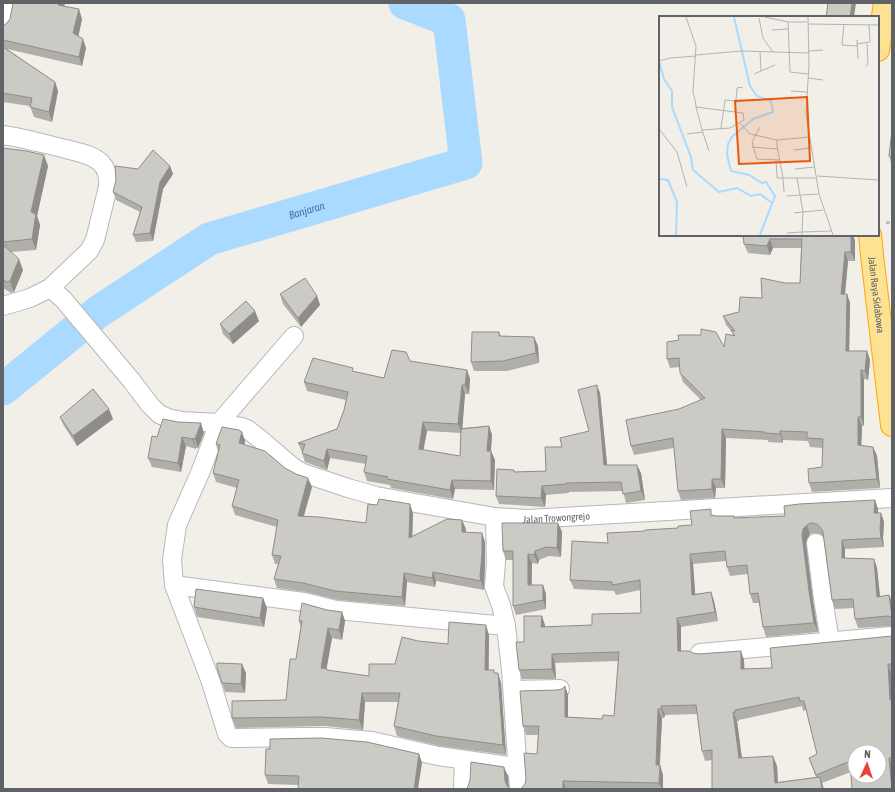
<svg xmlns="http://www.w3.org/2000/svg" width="895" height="792" font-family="'Asap Condensed',sans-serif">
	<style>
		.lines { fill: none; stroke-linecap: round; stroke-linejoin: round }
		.river { stroke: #aadaff; stroke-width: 33 }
		.minor-casing { stroke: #b5b8bc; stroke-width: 20 }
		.highway-casing { stroke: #f9ab00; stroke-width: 24 }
		.path { stroke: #9cc7a9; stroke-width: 2.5; stroke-dasharray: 4 2; stroke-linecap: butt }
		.minor { stroke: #fff; stroke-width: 18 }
		.highway { stroke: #fde293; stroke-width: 22 }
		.wall { fill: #afaea9; fill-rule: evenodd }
		.shaded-wall { fill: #8f8d8a }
		.building { fill: #cccac5; stroke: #8f8d8a; fill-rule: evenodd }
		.labels { text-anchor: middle; stroke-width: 4; stroke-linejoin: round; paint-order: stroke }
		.street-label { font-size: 10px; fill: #5f6368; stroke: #fff }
		.water-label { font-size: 11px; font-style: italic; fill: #4174aa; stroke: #fff }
		.inset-river { fill: none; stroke: #aadaff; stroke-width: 2 }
		.inset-road { fill: none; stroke: #b3b3b1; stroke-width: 1 }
		.view { fill: #e8590c; fill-opacity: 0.15; stroke: #e8590c; stroke-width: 2 }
		.inset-edge { fill: none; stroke: #5f6368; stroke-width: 2 }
	</style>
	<rect width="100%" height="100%" fill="#f1efe8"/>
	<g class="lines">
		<path class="river" id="s1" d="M3 389 98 312 209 239 466 163 449 20 405 3"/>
		<defs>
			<g id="minor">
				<path d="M3 26 7 3"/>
				<path d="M3 135C24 138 45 144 66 149 77 152 91 154 100 162 107 168 109 179 108 187L95 240 89 251 50 288 30 298 3 306"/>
				<path d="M50 288 63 299 131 380 150 405 159 414 168 418 182 421 219 423 242 427 247 429 260 439 294 468 303 473 348 488 376 496 495 517"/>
				<path d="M294 336 219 423 200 473 177 525 172 560 174 585 211 682 227 734 231 738H237L304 737H325L348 739 372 741 438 756 517 767"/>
				<path d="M816 543 823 599 830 641"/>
				<path d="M174 585 304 602C315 604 325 608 337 610L506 626"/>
				<path d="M700 653 892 636"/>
				<path d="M513 690 560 689"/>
				<path d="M463 789 464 760"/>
				<path id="s2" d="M519 789 511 670 506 626 501 605 496 592 494 586 496 563 495 517 528 519 892 498"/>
			</g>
			<g id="highway">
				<path d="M878 50 885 3"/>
				<path id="s3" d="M870 235 872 255 892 425"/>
			</g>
		</defs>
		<use href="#minor" class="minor-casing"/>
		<use href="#highway" class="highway-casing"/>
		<path class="path" d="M886 223 892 222"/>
		<use href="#minor" class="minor"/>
		<use href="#highway" class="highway"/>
	</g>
	<path class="wall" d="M13 3H65L64 6 82 19 78 36 86 48 82 66 7 49 55 82 58 91 52 122 34 117 30 106 3 102V26L7 23 10 19Z
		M892 130V166L889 156Z
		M3 148 48 166 37 216 40 225 36 250 11 252 23 270 14 292 11 293 3 288Z
		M170 166 173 174 163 189 153 241 136 242 133 235 140 212 116 200 113 192 138 169Z
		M743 235 855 240V261H848L845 294H847L850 303 849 351H867L870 360 868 380 864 379V426H862L861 446 873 447 877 456 880 488 812 492 809 483 822 467 823 448 810 447 808 441 783 440V443L768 442V440L726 438 725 488H716L715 498 681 500 678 491 674 448 634 455 631 446 679 409 701 400 683 382 680 373V367L670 368 667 359 724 347 733 336 732 332 726 325 723 316 739 312 785 283H800L801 248H773L770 255 748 253 744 244Z
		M280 294 317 296 320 305 301 327 283 304Z
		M259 321 233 344 223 334 220 324Z
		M499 332 501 336 534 337 538 346 539 363 507 371H474L471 362Z
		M410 361 467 370 470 379 469 394H465L462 428 489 426 492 435 491 451 495 460 494 490 455 489 453 499 391 488 390 485 367 481 364 472 366 464 330 458 327 470 305 462 302 453V452L298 443 337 429 344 410 346 400 307 391 304 382 354 372 384 378ZM427 431 461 433 460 456 423 450Z
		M600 393 607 465 641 473 645 500 626 503 623 491 569 492V493L546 495 545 507 499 504 496 496 514 472 546 471 562 447 589 431Z
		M60 417 113 419 77 446 64 426Z
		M242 432 245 441 244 445 285 468 312 487 304 516 366 523 413 513 412 536 466 529 465 533 485 542V563L484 585V590L436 581 435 587 407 582 405 606 338 600 306 592 277 588 274 579 278 564H275L272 555 277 527 235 515 232 506 237 488 216 482 213 473 218 452 216 444Z
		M204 433 198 448H196V449L186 446 181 472 152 467 148 458 157 437Z
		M875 500 878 509V513H881L884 522 883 538 884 547 845 549V558L874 559 877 568 880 597 889 595 892 602V626L858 628 855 619 854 608 835 609 832 600 823 536 820 534 814 533 810 534 807 539 806 544 813 601 818 632 766 637 763 627 759 603H753L750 594 748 574 730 576 727 567 726 561 693 564 695 594 711 592 714 601 718 621 681 627V651L693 653 744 660V669L772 668 892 636V673H891L892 683V789L851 772 822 783 823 786 712 789V760L705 761 702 751 697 714 665 715 664 718H662L660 765 663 775V789H520H521L525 784 537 754 538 735H526L523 726 557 690 562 689 565 686 568 695V717L602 719 614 716 618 661 555 663 556 679H522L519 670 524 642 542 616 545 627 592 625 641 613 640 590 616 595 614 591 574 589 570 580 608 543 692 525 714 516H734L735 518 785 516ZM802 706 803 711 806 710 817 754 809 758 816 777 778 782 777 766 742 758 737 721H739V720Z
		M558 523 562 532 561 557 549 556 539 560 538 564 532 563V585H543L546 594V609L516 615 513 606V560H506L503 551Z
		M263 598 267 608 264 627 197 617 194 607Z
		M327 610 342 612 345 621 342 640 332 638 326 669 327 670 369 676 395 664 418 641 448 644 489 635V670L495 673H498L501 683 506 755 440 746 397 736 394 726 398 702H365L363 730 325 726 236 728 232 718 286 700 296 659 301 628 299 621Z
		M246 673 245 693 225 692 222 683Z
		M419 754 422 763 298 785 268 784 265 775Z"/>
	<path class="shaded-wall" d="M59 3H65L62 14 58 5Z
		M852 3H856L854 17H850Z
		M79 9 82 19 77 43 73 33Z
		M83 39 86 48 82 66 79 57Z
		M55 82 58 91 52 122 49 112Z
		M44 155 48 166 37 216 40 225 36 250 32 239 31 212Z
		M170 166 173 174 163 189 153 241 150 233 160 182Z
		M851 235H853L855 240V261L851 252Z
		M770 239 773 248 770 255 767 246Z
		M845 252 848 261 844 303 841 294Z
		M19 259 23 270 14 292 10 281Z
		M847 294 850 303 849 360 846 351Z
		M317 296 320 305 301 327 298 318Z
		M255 311 259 321 233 344 229 334Z
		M534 337 538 346 539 363 536 353Z
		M867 351 870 360 868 380 865 371Z
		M467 370 470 379 469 394 465 385Z
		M861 370 864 379V426L861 417Z
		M462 385 465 394 462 433 458 424Z
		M597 385 600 393 608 474 604 465Z
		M109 409 113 419 77 446 73 436Z
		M858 417 862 426 861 454 858 445Z
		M423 422 427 431 422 458 419 449Z
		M201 423 204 433 198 448 195 439Z
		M489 426 492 435 490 460 487 451Z
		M722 429 726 438 725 488 721 479Z
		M780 431 783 440V443L780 434Z
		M242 432 245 441 243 452 239 443Z
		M182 437 186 446 181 472 178 463Z
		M193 438 196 448V449L192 439Z
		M873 447 877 456 880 488 877 479Z
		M327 449 330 458 327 470 324 461Z
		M491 451 495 460 494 490 491 481Z
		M637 465 641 473 645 500 641 491Z
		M308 478 312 487 301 525 298 516Z
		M712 479 716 488 715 498 712 489Z
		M452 480 455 489 453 499 450 490Z
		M542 486 546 495 545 507 541 498Z
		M875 500 878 509V522L874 513Z
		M410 504 413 513 412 547 409 538Z
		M881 513 884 522 883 538 884 547 881 538 880 529Z
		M462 520 466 529 465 541 462 532Z
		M558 523 562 532 561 557 557 548Z
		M807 525 810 534 807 539 806 544 813 601 818 632 814 623 809 591 802 535 803 529Z
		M482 533 485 542V563L484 585V590L481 581 480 576Z
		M842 540 845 549V567L842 558Z
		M535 551 539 560 538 564 534 555Z
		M528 554 532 563 531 594 528 585Z
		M690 554 693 564 696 604 692 595Z
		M874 559 877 568 881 606 877 597Z
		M433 572 436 581 435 587 432 578Z
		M404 573 407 582 405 606 402 597Z
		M543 585 546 594V609L543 600Z
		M711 592 714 601 718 621 715 612Z
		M889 595 892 602V616Z
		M263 598 267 608 264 627 260 618Z
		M342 612 345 621 342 640 339 630Z
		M542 616 545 625V636L541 627Z
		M677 618 681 627V660L678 651Z
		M486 625 489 635 488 680 485 670Z
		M328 628 332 638 325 678 321 668Z
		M741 651 744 660 745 679 741 669Z
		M552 654 555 663 556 679 552 669Z
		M242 664 246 673 245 693 241 684Z
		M888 664 891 673 892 704 890 700Z
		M498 673 501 683 506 755 503 745Z
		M565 686 568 695V726L565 717Z
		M362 693 365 702 363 730 359 720Z
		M661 706 665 715 664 718 661 709Z
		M658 709 662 718 659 775 656 765Z
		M733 712 737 721 743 767 739 758Z
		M419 754 422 763 418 789H414Z
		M773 756 777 766 778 789 775 783Z
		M889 758 892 765V789Z
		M660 765 663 775V789H662L659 783Z
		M504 767 508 776 509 789 505 781Z
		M820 777 824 789H822Z
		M563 781 566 789H563Z"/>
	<path class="building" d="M13 3H59L58 5 79 9 73 33 83 39 79 57 3 40V26L7 23 10 19Z
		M828 3H852L850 17H826Z
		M3 47 55 82 49 112 30 107 32 98 3 93Z
		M892 130V157L889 156Z
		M3 148 26 151 44 155 31 212 36 214 32 239 3 242Z
		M153 150 170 166 160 182 150 233 133 235 142 207 113 192 116 180 115 166 138 169Z
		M743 235H851V252H845L841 294H847L846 351H867L865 371 861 370V417H858V445L873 447 877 479 809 483 808 469 822 467 823 439 807 438V432L780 431V434L765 433V432L722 429 721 479H712V489L678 491 673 438 631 446 626 420 679 409 705 398 680 373 679 358 667 359V342L679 340 678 335H701V329L716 332 724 347 726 334 735 336 731 330 735 331 723 316 739 312 740 297 762 298 761 278 785 283H800L802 239H770L767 246 744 244Z
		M3 245 19 259 10 281 7 282 3 279Z
		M305 278 317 296 298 318 280 294Z
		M246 301 255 311 229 334 220 324Z
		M472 332H499V336L534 337 536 353 503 361 471 362Z
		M392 350 406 352 410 361 467 370 465 385H462L458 424 423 422 419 449 460 456 461 429 489 426 487 451H491V481L452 480 450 490 387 479 388 477 364 472 367 456 327 449 324 461 302 453 305 444 298 443 337 429 344 410 348 392 304 382 313 358 353 368 352 371 384 378Z
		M597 385 604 465H637L641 491 623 494 621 482 566 483V484L542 486 541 498 496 496 497 469 514 470V472L546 471 545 447H562L560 438 589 431 578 390Z
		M93 389 109 409 73 436 60 417Z
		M163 419 178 422 201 423 195 439 193 438 192 439 182 437 178 463 148 458 152 436 157 437Z
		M222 427 239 430 242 432 239 443 265 451 285 468 296 474 308 478 298 516 319 517 366 523 368 504 377 505 379 499 410 504 409 538 447 519 462 520V532L482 533V554L480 576 481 581 433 572 432 578 404 573 402 597 335 591 303 583 274 579 281 556 272 555 278 520 232 506 239 480 213 473 220 445 216 444Z
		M875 500 874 513H881L880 529 881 538 842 540V558L874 559 877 597 889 595 892 617 888 616 855 619 853 599 832 600 823 532 821 528 817 524 811 523 807 525 803 529 802 535 809 591 814 623 763 627 758 593 750 594 747 565 727 567 725 551 690 554 692 595 711 592 715 612 677 618 678 651H689L693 653 698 654 741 651V669L772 668 770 648 892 636V664H888L890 700H892V758H889L892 789H852L850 761 816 775 809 758 817 754 804 701H800L799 697 735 710 736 712H733L739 758 773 756 775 783 820 777 822 789H712V750L702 751 696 705 661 706V709H658L656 765H660L659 783 563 781V789H520H521L525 784 526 779 524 753 537 754 539 726H523L520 691 557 690 562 689 565 686V717L602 719 603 715 614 716 619 652 552 654V669L519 670 516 642H524V616H542L541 627 592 625V614L641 613 640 580 612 585V582L570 580 572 541 608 543 607 533 645 531V530L678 528V526L692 525 690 511 711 509V516L714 515V516H734V518L785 516 784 506 799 504ZM855 752H879V776H855Z
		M502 523H558L557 548 546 547 535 551 534 555 528 554V585H543V600L513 606V551H503Z
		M196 589 263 598 260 618 194 607Z
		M302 603 327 610 342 612 339 630 328 628 321 668 327 669V670L369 676V664H395L402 637 418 641 448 644 449 622 486 625 485 670H494V673H498L503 745 436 736 394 726 400 693H362L359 720 322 717 232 718V701L286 700 290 659H296L302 621H299Z
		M217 663 242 664 241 684 222 683 217 667Z
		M321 738 367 742 419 754 414 789H298L299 776 265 775 266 749H270V739Z
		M471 762 504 767 505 781 507 786 511 789H467L470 780Z"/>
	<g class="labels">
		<g class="street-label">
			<text dy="4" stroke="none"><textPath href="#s3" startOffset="60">Jalan Raya Sidabowa</textPath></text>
			<text dy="4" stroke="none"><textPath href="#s2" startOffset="336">Jalan Trowongrejo</textPath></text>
		</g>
		<g class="water-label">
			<text dy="4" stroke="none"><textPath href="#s1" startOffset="357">Banjaran</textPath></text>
		</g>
	</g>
	<g transform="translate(659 16)">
		<rect width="220" height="220" fill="#f1efe8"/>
		<path class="inset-river" d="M75 1 91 70 98 80 112 85 114 96 94 103 73 121 69 128 68 139 72 155 90 159 103 167 107 166 116 180 101 219M0 45 5 63 13 75V91L32 141 34 154 60 176 78 172 92 180 101 178 113 187M0 163 9 164 18 186 17 219"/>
		<path class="inset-road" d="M27 1 37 30 34 76 36 84 37 91 43 114 71 112 85 104 84 97 37 91M106 1 129 6M149 1 150 49 147 98 160 178 174 219M100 2 104 22 114 36M148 6H129L131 56 149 58M149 8 220 9M185 8 183 29 198 30M113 14 129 13M198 24 199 43M198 28 211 26 210 9M101 35 102 55M150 35 164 34M37 39 82 35 150 37M0 45 11 42 37 40M207 51 209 47 208 28M95 58 116 49M149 62 164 64M132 75 148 76M76 96 78 72 84 71M82 108 91 118 118 124M101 111 93 126 98 143 121 144M62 112 66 84 77 85M0 113 18 136 28 171M43 114 50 135M28 118 44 116M150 121 118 124V130L124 162H157M93 131 119 133M135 134 152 132M117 144 118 162H124L125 176M136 153 155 151M158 160 220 164M138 162 144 196 164 194M127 180 159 178M128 217 143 216 144 196 135 197M143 219V216L172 215"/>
		<path class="view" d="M148 81 151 145 80 148 76 85Z"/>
		<rect width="220" height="220" class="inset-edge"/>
	</g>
	<rect width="895" height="792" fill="none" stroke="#5f6368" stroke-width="8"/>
	<g transform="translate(867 764) rotate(3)"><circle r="19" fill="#ffffff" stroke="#bfc1c3"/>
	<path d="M0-3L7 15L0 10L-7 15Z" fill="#ea4335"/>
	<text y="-6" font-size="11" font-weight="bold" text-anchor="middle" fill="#5f6368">N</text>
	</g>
</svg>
